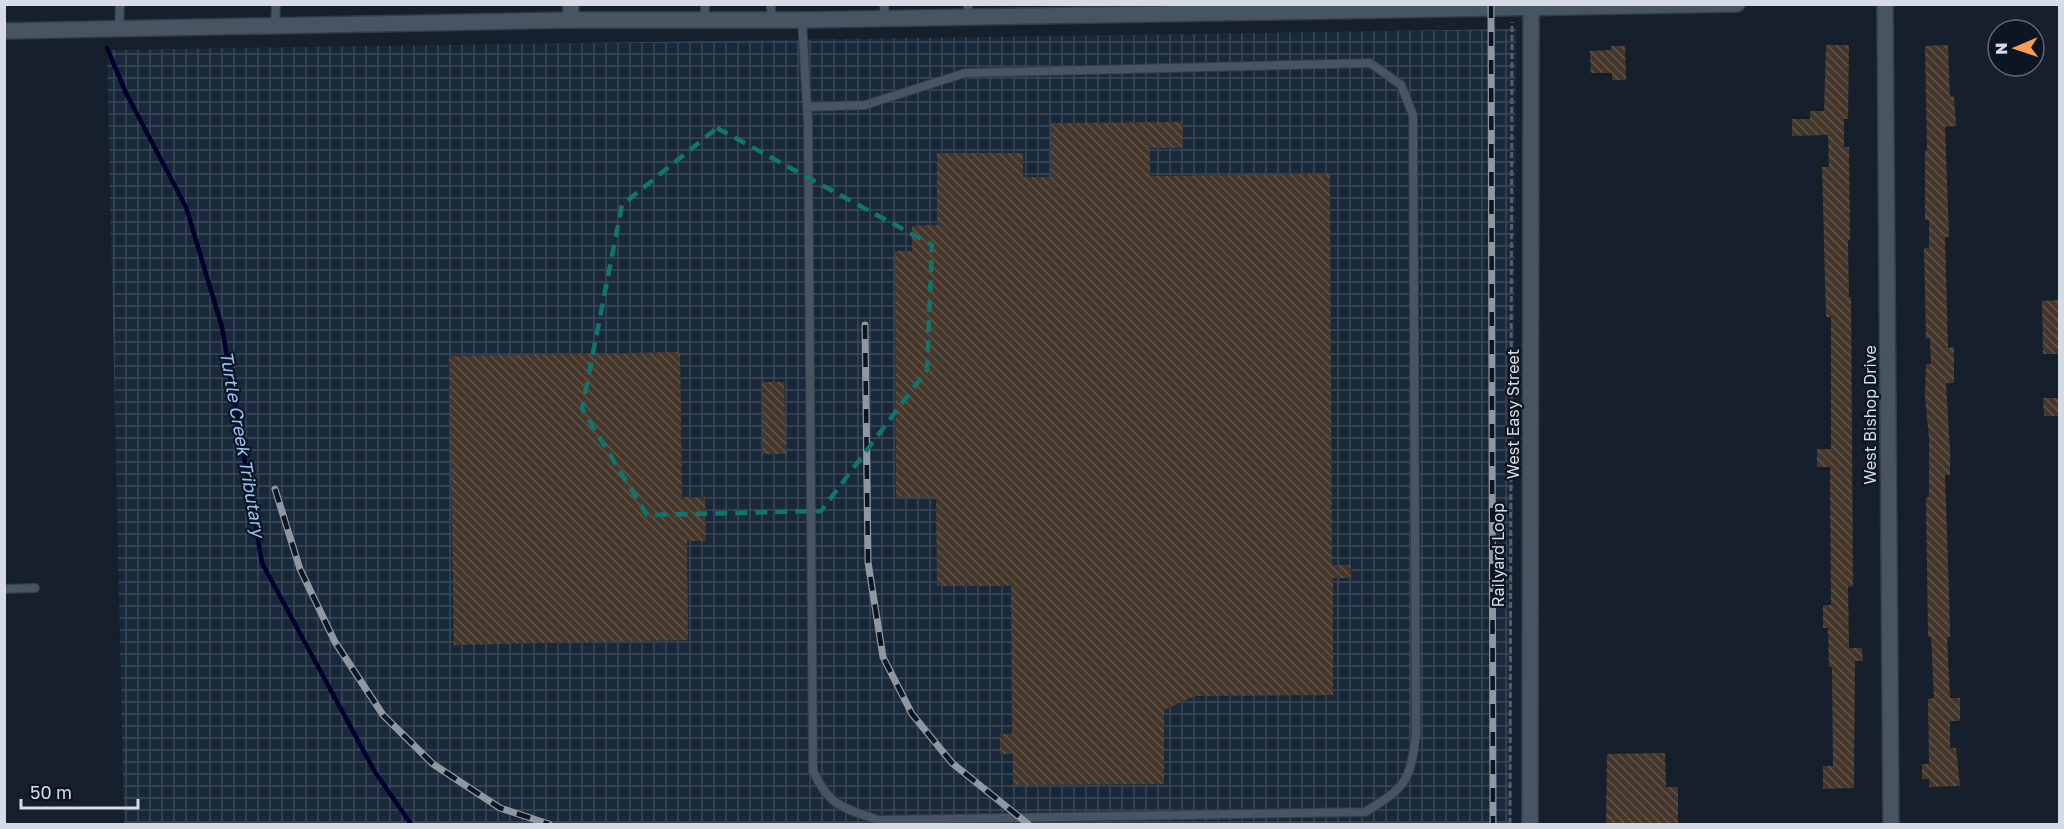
<svg xmlns="http://www.w3.org/2000/svg" width="2064" height="829" font-family="'Golos Text',sans-serif">
	<style>
		.industrial { fill: url(#industrial-grid) }
		.lines { fill: none; stroke-linecap: round; stroke-linejoin: round }
		.stream { stroke: #00002d; stroke-width: 4.5 }
		.building { fill: url(#building-back-hatch) }
		.service-casing { stroke: #353c46; stroke-width: 10 }
		.minor-casing { stroke: #353c46; stroke-width: 18 }
		.tertiary-casing { stroke: #353c46; stroke-width: 18 }
		.secondary-casing { stroke: #353c46; stroke-width: 18 }
		.path { stroke: #555f6a; stroke-width: 3; stroke-dasharray: 6 3; stroke-linecap: butt }
		.service { stroke: #475462; stroke-width: 8 }
		.minor { stroke: #475462; stroke-width: 15 }
		.tertiary { stroke: #475462; stroke-width: 15 }
		.secondary { stroke: #475462; stroke-width: 15 }
		.rail-casing { stroke: #8f97a1; stroke-width: 7 }
		.rail { stroke: #0c1622; stroke-width: 4.5; stroke-dasharray: 14; stroke-linecap: butt }
		.marked { fill: none; stroke: #0f766e; stroke-width: 4.5; stroke-dasharray: 12 8; stroke-linejoin: round }
		.labels { text-anchor: middle; stroke-width: 4.5; stroke-linejoin: round; paint-order: stroke }
		.street-label { font-size: 16px; fill: #d5dce5; stroke: #0c1622 }
		.water-label { font-size: 18px; font-style: italic; fill: #99c1f2; stroke: #0c1622 }
	</style>
	<defs>
		<pattern id="industrial-grid" width="8" height="8" patternUnits="userSpaceOnUse" patternTransform="scale(1.5)"><rect width="8" height="8" fill="#1a293a"/><path d="M0 4h8M4 0v8" fill="none" stroke="#3a4756"/></pattern>
		<pattern id="building-back-hatch" width="6" height="6" patternUnits="userSpaceOnUse" patternTransform="scale(1.5)"><rect width="6" height="6" fill="#46372b"/><path d="M-1 5l2 2M0 0l6 6M5-1l2 2" fill="none" stroke="#60534a"/></pattern>
	</defs>
	<rect width="100%" height="100%" fill="#15202c"/>
	<path class="industrial" d="M1516 29 1511 824H124L107 50Z"/>
	<g class="lines">
		<path class="stream" d="M107 48 126 93 186 207 222 327 262 563 375 772 411 824"/>
	</g>
	<path class="building" d="M1826 45H1849L1848 119H1844V147H1849L1850 240H1848L1849 297H1851L1853 586 1848 587 1849 648H1862L1863 661H1855L1854 788 1823 789V766H1833L1832 667H1829L1828 628H1823V605H1831L1830 467H1817V449H1831V317H1826L1822 167H1829L1828 135 1792 136V119H1810V111H1824Z
		M1948 45 1950 97 1954 96 1956 126 1945 127 1949 237H1945L1948 348 1954 347V383H1946L1950 451V475H1945L1949 594 1950 637H1947L1950 698H1960V721H1950V748H1956L1960 786 1929 787V779H1922V764H1929L1928 699 1934 698 1931 637H1928L1926 497H1929V438L1925 397 1926 364H1931L1930 338H1926L1924 248H1929V220H1925V150H1927L1925 46Z
		M1611 46H1625L1626 80H1612V73H1591L1590 51 1611 50Z
		M1183 122 1182 148H1150V176L1330 174 1332 565H1351V578H1333V695L1195 696 1164 710V784L1013 785V754H1000V734H1012L1011 586H937L936 497H896L895 251H912V226L937 225V153H1023V177H1051V123Z
		M2060 300V354H2043L2042 301Z
		M680 352 682 497H705L706 541H687L688 640 454 645 449 356Z
		M762 382H784L786 454H763Z
		M2043 398H2060V416H2044Z
		M1665 753 1666 787H1678V825H1606L1607 754Z"/>
	<g class="lines">
		<defs>
			<path id="service" d="M705 4V20
				M771 4V20
				M884 4 885 18
				M968 17V4
				M802 20 807 107 808 120 813 771C830 807 842 807 878 820L1365 812C1406 787 1410 782 1416 734L1413 115 1401 85 1370 63 965 73 865 105 807 107
				M275 26 276 4
				M119 29 120 4
				M4 589 35 588"/>
			<path id="minor" d="M1885 4 1891 824
				M570 20 571 4"/>
			<path id="tertiary" d="M1530 824 1531 4"/>
			<path id="secondary" d="M4 31 570 20H802L1737 4"/>
		</defs>
		<use href="#service" class="service-casing"/>
		<use href="#minor" class="minor-casing"/>
		<use href="#tertiary" class="tertiary-casing"/>
		<use href="#secondary" class="secondary-casing"/>
		<path class="path" d="M1510 824 1512 22"/>
		<use href="#service" class="service"/>
		<use href="#minor" class="minor"/>
		<use href="#tertiary" class="tertiary"/>
		<use href="#secondary" class="secondary"/>
		<defs>
			<path id="rail" d="M1491 4 1493 824
				M865 325 868 562 883 657 912 714 952 763 1028 824
				M275 489 300 569 335 642 383 715 433 764 500 808 549 824"/>
		</defs>
		<use href="#rail" class="rail-casing"/>
		<use href="#rail" class="rail"/>
	</g>
	<path class="marked" d="M717 128 932 245 927 370 821 511 647 515 582 409 622 205Z"/>
	<g class="labels">
		<g class="street-label">
			<text transform="translate(1513 414) rotate(-90)" y="6">West Easy Street</text>
			<text transform="translate(1870 415) rotate(-90)" y="6">West Bishop Drive</text>
			<text transform="translate(1498 555) rotate(-90)" y="6">Railyard Loop</text>
		</g>
		<g class="water-label">
			<text transform="translate(242 444) rotate(80)" y="6">Turtle Creek Tributary</text>
		</g>
	</g>
	<rect width="2064" height="829" fill="none" stroke="#d5dce5" stroke-width="12"/>
	<g transform="translate(2016 48) rotate(268)"><circle r="28" fill="#0c1622" stroke="#5c6570" stroke-width="1.5"/>
	<path d="M0-4.5L10 22L0 15L-10 22Z" fill="#fb9e51"/>
	<text y="-9" font-size="16" font-weight="bold" text-anchor="middle" fill="#d5dce5">N</text>
	</g>
	<path d="M21 799v9h117v-9" fill="none" stroke="#d5dce5" stroke-width="3"/>
	<text x="30" y="799" font-size="18" fill="#d5dce5" stroke="#0c1622" stroke-width="4.5" paint-order="stroke">50 m</text>
</svg>
